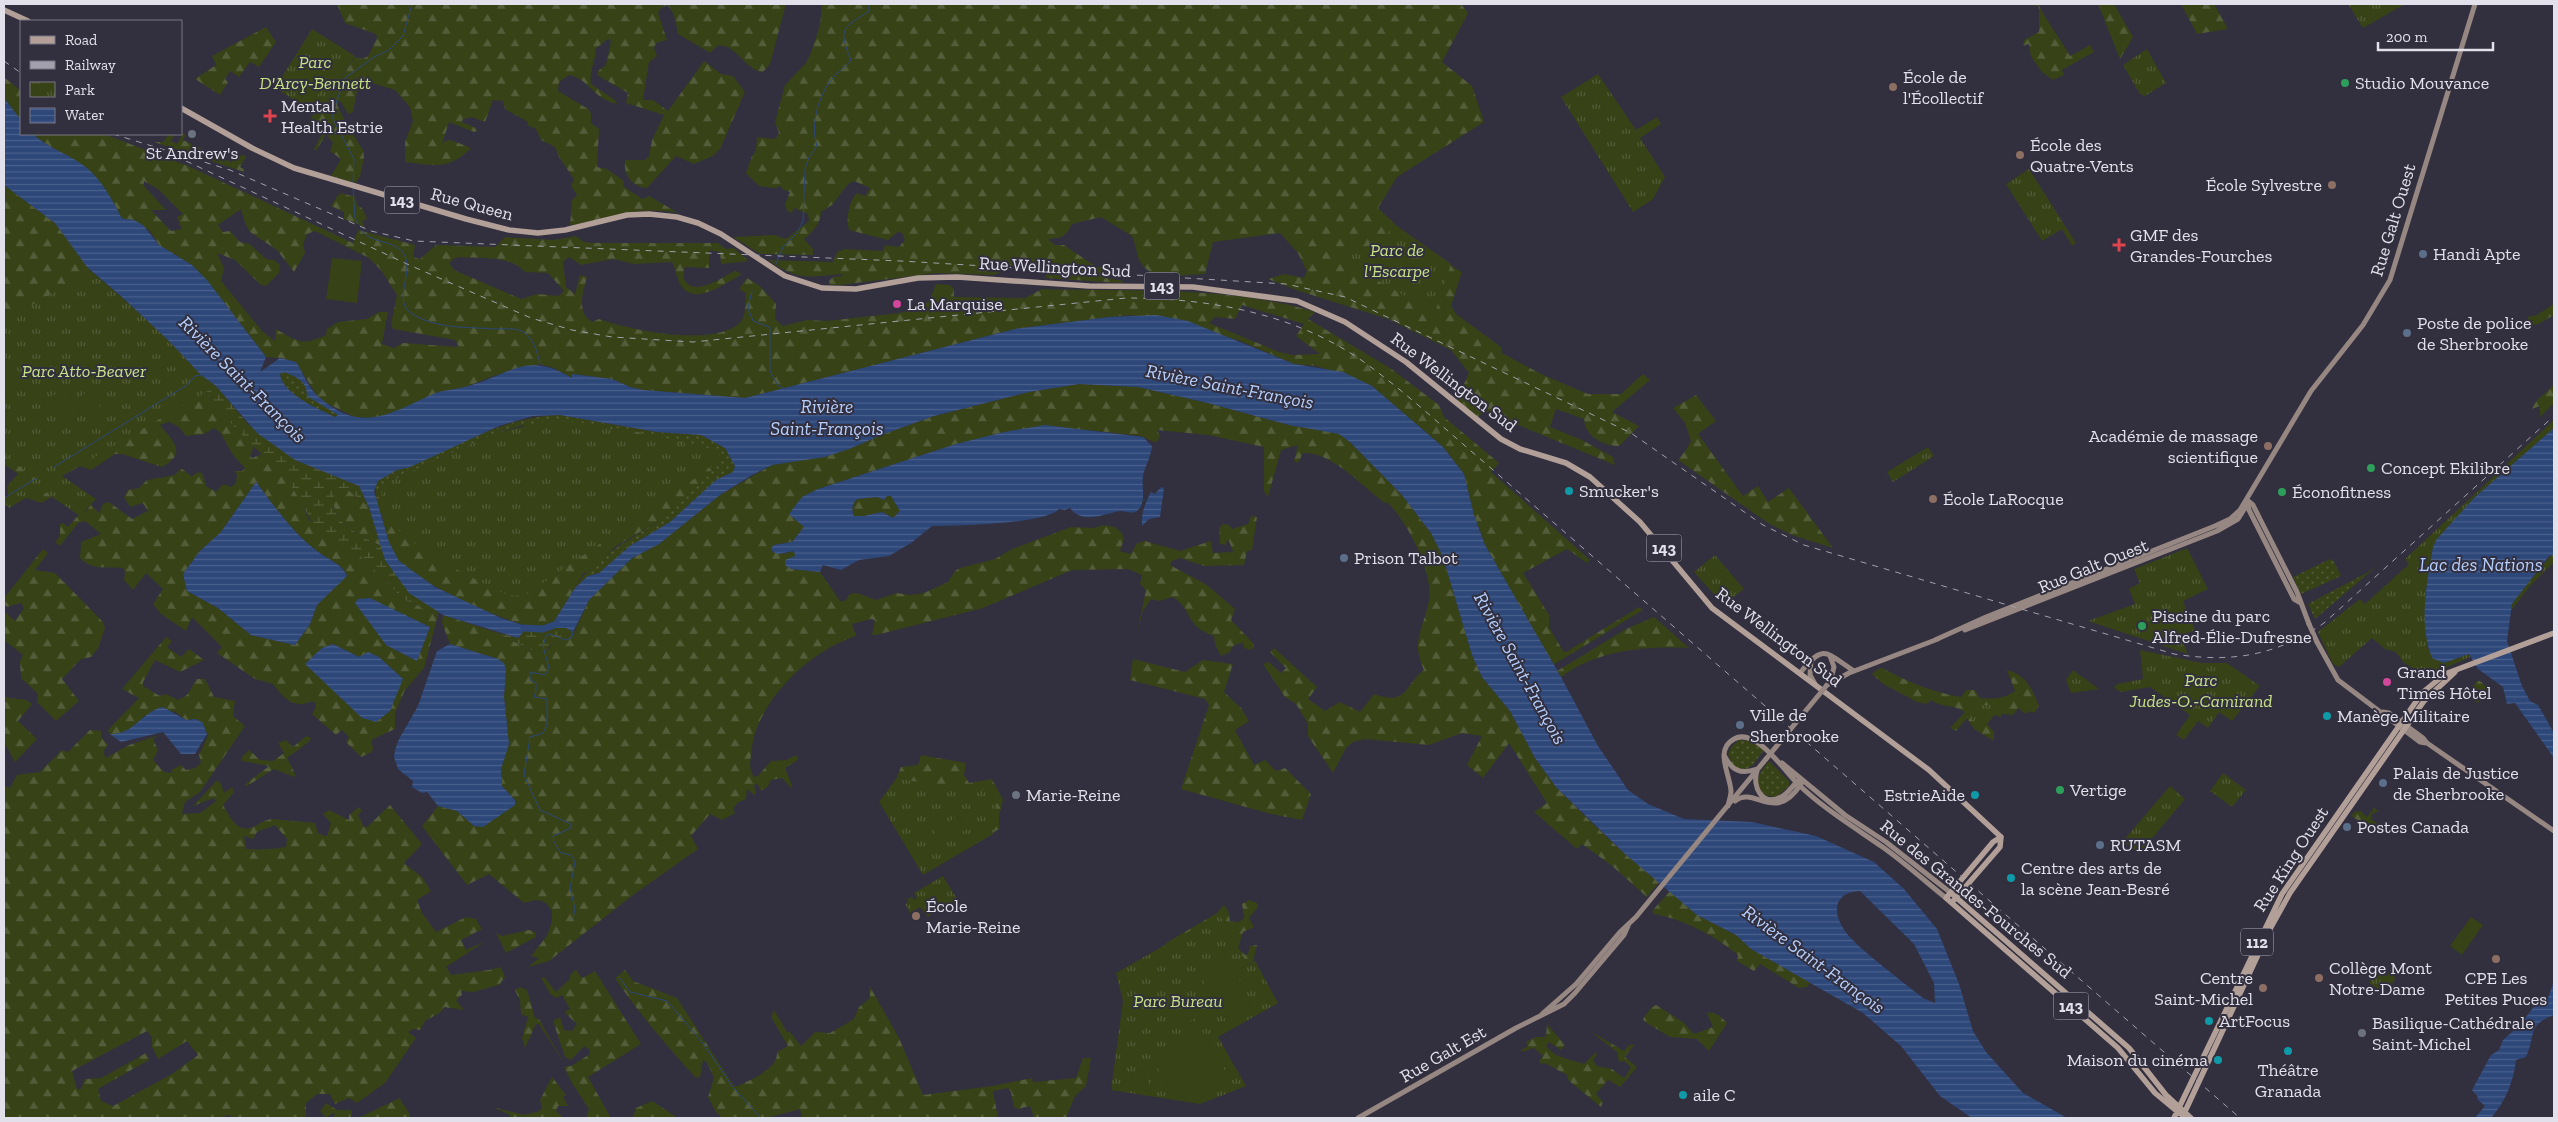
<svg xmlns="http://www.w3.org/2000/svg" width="2558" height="1122" font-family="'Zilla Slab',serif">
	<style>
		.grass { fill: url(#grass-dots) }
		.forest { fill: url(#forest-firs); fill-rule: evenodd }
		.wetland { fill: url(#wetland-marsh) }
		.park { fill: url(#park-tufts) }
		.garden { fill: #374217 }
		.water { fill: url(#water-rules); fill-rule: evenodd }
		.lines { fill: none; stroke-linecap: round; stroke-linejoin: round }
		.stream { stroke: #2d4779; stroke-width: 1 }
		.river { stroke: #2d4779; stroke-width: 7 }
		.secondary { stroke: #968782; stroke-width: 5 }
		.primary { stroke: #b19f98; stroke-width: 5.5 }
		.rail { stroke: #a2a0ac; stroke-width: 1; stroke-dasharray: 6 6; stroke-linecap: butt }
		.secondary-bridge { stroke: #968782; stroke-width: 5 }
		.leisure-dot { fill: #2e9e5b; stroke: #322f3e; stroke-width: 2 }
		.education-dot { fill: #8d6e63; stroke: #322f3e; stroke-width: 2 }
		.health-dot { fill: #e0444e; stroke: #322f3e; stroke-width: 2 }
		.worship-dot { fill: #6b7280; stroke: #322f3e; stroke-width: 2 }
		.service-dot { fill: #5c6f8a; stroke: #322f3e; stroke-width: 2 }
		.hotel-dot { fill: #d1479c; stroke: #322f3e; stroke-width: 2 }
		.culture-dot { fill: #0f9aa8; stroke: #322f3e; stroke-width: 2 }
		.labels { text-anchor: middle; stroke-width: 4; stroke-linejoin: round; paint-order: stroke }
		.shield { fill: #322f3e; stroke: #adabb6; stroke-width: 1 }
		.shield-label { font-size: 16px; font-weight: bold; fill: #e2e0ea }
		.park-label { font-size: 18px; font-style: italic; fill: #c7e186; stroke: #322f3e }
		.poi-label { font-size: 18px; fill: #e2e0ea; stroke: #322f3e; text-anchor: start }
		.street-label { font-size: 18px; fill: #e2e0ea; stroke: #322f3e }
		.water-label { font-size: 19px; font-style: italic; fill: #b5cffe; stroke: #322f3e }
	</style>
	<defs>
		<pattern id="grass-dots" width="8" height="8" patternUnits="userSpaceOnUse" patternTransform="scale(1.25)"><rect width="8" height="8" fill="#374217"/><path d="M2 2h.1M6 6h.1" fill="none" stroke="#545d39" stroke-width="1.8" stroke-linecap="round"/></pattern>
		<pattern id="forest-firs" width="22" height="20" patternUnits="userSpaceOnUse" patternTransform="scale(1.25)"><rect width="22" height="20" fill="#374217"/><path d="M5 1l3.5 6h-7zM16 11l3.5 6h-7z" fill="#545d39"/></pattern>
		<pattern id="wetland-marsh" width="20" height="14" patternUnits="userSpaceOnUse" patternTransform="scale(1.25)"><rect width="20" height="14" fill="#374217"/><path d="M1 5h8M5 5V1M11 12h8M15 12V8" fill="none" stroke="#545d39"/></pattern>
		<pattern id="park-tufts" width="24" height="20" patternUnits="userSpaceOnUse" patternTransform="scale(1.25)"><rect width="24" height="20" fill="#374217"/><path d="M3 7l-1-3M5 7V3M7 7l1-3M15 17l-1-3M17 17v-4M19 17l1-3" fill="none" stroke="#545d39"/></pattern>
		<pattern id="water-rules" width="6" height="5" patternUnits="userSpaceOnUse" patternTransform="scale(1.25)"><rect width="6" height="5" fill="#2d4779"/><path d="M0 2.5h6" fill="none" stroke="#4b618c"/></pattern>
	</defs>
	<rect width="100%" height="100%" fill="#322f3e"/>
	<path class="grass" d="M283 372C296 376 307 381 308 396L339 415 335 417C319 409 282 394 280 374Z
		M560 415 657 432 701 435 725 448 735 466 733 472 716 480 670 522 630 546 599 573 588 576 575 588C591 559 634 537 662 519L523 425 496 433 391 481 383 492 381 517C371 482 372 475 410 467 460 444 504 417 560 415Z
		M2330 559 2333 560 2341 576 2301 594 2293 577Z
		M2383 561 2315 619 2308 604 2370 571Z
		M1739 740 1752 741 1764 750 1753 765 1746 769 1734 768 1728 754 1732 746Z
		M1769 761 1789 781V786L1776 797 1762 795C1753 781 1760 772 1769 761Z"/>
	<path class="forest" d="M337 4H786L770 64 763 72C745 71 735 42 717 46L710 53 678 34C676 24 675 12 667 5L661 8 658 13 667 40 656 43 654 48 657 56 649 62 643 100H653L668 111 704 61 721 74 733 76 745 92 720 149 713 156 694 164 676 156 647 188C632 187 623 175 625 160H645L649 156 652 140 664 115 626 103 628 93 597 75 598 71 606 65 611 41 608 39 595 49C597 62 589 66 591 84L615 100 617 104C593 99 588 78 569 75L559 82 558 91 588 109 591 113V123L599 129 597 167 607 169 624 181 623 186 642 199 649 196 678 213C633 204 611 221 570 225L572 200 577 195 571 186 574 179 559 157 555 147 541 140 536 129 527 125 528 122 505 109 503 101 493 100 485 122 472 117 463 119 462 122 476 128 477 131 474 132 449 122 442 144 445 141 451 140 471 148C449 171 433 165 405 162V142L413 121 410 107 395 90 366 81 357 91 353 112 348 114 341 102 338 101 337 105 347 125 363 150 364 157 360 177 355 183 331 176 341 159 330 151 333 143 326 134 316 151 314 149 323 132 321 128 313 124 304 130 314 113 318 115 355 57 363 59 369 55 377 38 376 34 345 23Z
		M822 4H1461L1468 13 1442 62 1472 86 1484 122 1397 177 1378 208 1397 226 1390 242 1443 261 1462 272 1451 306 1456 314 1501 347 1502 353 1541 374 1588 394H1621L1643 374 1650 380 1612 412 1639 426 1619 446C1604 446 1585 437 1584 419L1556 409 1550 427 1582 440 1613 457 1615 465 1484 411 1477 418 1456 401 1469 373 1451 350 1388 319 1296 290 1268 279 1284 274 1304 278 1307 271 1298 253 1280 233 1213 242 1205 274C1187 274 1151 282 1141 263 1136 255 1136 244 1132 236L1101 217 1072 224C1065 237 1063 238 1048 239L1055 245H1064L1095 266 1120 272 1105 278 1124 281 1121 283 1045 278 1049 269 1004 265 1001 272 994 275 937 273 840 285H830L829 281 833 277 843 276 841 274C807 277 798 281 768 260L833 262 837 252 845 249 883 251 885 245 899 247 905 240 902 233 898 232 888 240 849 230C846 219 848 202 857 193L865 196 870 188 854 181 848 184 832 205 821 212C821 223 812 233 804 239L813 249V255L760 254 733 237 775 235 786 239 809 221 808 214 794 208 792 213 787 211 785 204 790 192 784 190 780 186 775 188 759 186 746 173 752 156 756 151 757 137 773 139 777 137 779 133 775 122 785 85 806 63 811 53 820 25Z
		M2030 4H2038C2048 23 2059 37 2070 56L2090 45 2094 52 2062 70 2064 75 2053 80 2042 72 2031 57 2029 44 2023 46 2024 40 2039 32V7Z
		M2098 4H2114L2133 37 2120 59Z
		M2181 4H2214L2228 29 2197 34Z
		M266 27 276 42 259 67 250 62 239 77 230 71 225 79 228 82 220 95 195 79 216 65 212 56Z
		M4 77 21 91V120L4 98Z
		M183 133 186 135 183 140 231 162 237 156 244 155 246 157 240 167 244 169V172L154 142H163L169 134H175L171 141 177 144Z
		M33 134H104L188 166 353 243 358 230 415 245 413 257 420 259 436 245 495 247 505 237 553 240 576 236 584 242 594 243H718L726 249 734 248 749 261 721 264 720 252 709 250V268L685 267C683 271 682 278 686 282 697 296 724 276 735 271L742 274C725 283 694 308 680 284 676 277 676 269 672 262L634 264 613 259 581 265 569 257 563 262 566 287 575 294 580 275 587 277C583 292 576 312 592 322L599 319C629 330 720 349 742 320 746 313 745 301 746 293L739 289 747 278 760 286 776 304 775 319 783 326 807 320 826 321 899 313 923 307 930 299 936 284 950 285 954 289V297L1025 298 1042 289C1133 292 1227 285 1315 312L1308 319 1390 368 1439 405 1444 417 1499 463 1491 472 1590 560 1587 563 1567 549 1523 573 1549 615V627L1563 651 1566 652 1639 607 1643 610 1553 665 1485 545 1474 515 1464 474 1443 447 1372 386 1317 366 1294 364 1238 340 1132 315 1110 317 1015 329 745 398 643 390 630 387 612 379 573 374 572 378 554 368 540 364 493 376 466 387 443 391 398 412 382 417 357 418 326 403 317 396 296 362 282 358 266 357 207 281 192 265 159 245 150 231 134 220 124 219 121 217C111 196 96 175 77 162 62 152 46 146 33 134ZM144 181 158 189 183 214 177 217 182 229 171 231 151 210H166L144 186ZM241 209 245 223 250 232 277 250 294 272 305 253 303 244 307 234 315 231 369 258 381 270 397 295 391 324 393 329 455 340 459 347 403 343 394 348 382 344 388 312H379L367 319 338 322 327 329 326 335C302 346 298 342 276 329L275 341 262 331 221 281 224 268 217 253 235 260 261 285 266 286 279 273 280 265 274 260 266 259 250 244 240 242 230 231 223 232 218 225ZM460 257C481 259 510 255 525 272L548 273 564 291 559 296 537 294 521 299 454 270 449 263 453 259ZM1242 305 1304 324 1296 336 1320 354 1293 355 1279 352 1209 323 1215 317 1235 319Z
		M4 185 55 223 91 271 4 340Z
		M341 193 355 197 358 206 362 208 367 219 362 221 365 227 344 219V212L331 206 337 196Z
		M2554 304V315L2538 324 2528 326 2527 317 2537 315Z
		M1079 384 1138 387 1208 403 1289 425 1323 430 1339 434 1350 442 1402 495 1431 533 1443 557 1472 655 1482 677 1510 711 1535 758 1556 787 1591 822 1625 854 1660 881 1647 897 1611 865 1582 844 1577 849 1534 812 1547 803 1509 743 1483 778 1467 765 1482 736 1462 733 1429 745 1365 739 1353 742 1346 748 1333 773 1308 736V724L1296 704 1285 697 1263 664 1269 662 1281 673 1286 668 1270 652 1274 648 1317 687 1308 699 1325 711 1340 702 1360 712 1374 694C1409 706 1403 686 1424 670 1410 640 1424 629 1429 600 1434 574 1407 521 1388 503H1385C1363 487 1331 451 1303 453L1298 463 1294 461 1298 445 1281 450 1268 497 1264 491V447L1208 435 1157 430 1160 436 1158 441 1154 442 1141 436 1089 430 956 444 818 489 804 527 792 542 774 545 772 548 773 552 784 554 794 551 796 554 791 569 820 572 840 601H845L850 594 857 593 876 600 897 593 910 595 924 593 948 582 955 571 960 568 995 559 1012 549 1071 527 1093 528 1104 525 1115 527 1122 533 1124 539 1120 551 1131 554 1137 543 1145 541 1180 551 1211 541 1213 553 1233 552 1229 541 1227 540 1226 545 1220 544 1219 528 1223 524 1229 525 1232 529 1248 524 1251 516 1257 517 1252 550 1247 551 1244 565 1204 566 1180 558 1172 561 1170 565 1207 585 1235 609 1231 620 1254 644V648L1251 650 1244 648 1243 643C1236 644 1232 645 1230 652L1221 656 1215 644 1214 636C1183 625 1195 612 1173 597L1159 601 1151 599 1143 611 1137 633 1146 590 1140 584 1142 575 1128 569 1072 570 983 608 876 635H872L875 620 871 619 852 624 856 636C809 651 754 703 751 755 750 763 749 769 754 777L758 776 771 761 786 760 796 755 798 760 785 768 792 786 791 788 782 778 771 780 768 786 761 791 757 783 754 786 756 793 754 795 747 789 746 799 737 803 733 809 735 813 722 820 710 814 691 836 698 849 633 895 549 961 528 967 539 958 531 956C544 939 552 935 552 911 544 898 538 899 524 903L489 874 467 885 422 826 438 806 457 811 474 826 515 800 502 786 501 769 509 744 504 697 506 670 498 659 450 644 442 623 443 615 492 631 536 652 549 649 553 643 572 637 589 600 632 558 659 544 720 495 772 465 849 449 884 434 934 416 1029 392Z
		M2554 384V403L2540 417V406L2532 409C2536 397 2547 394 2554 384Z
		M201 386 236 429 254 446 250 456 252 458 262 454 288 480 296 491 309 520 359 553 366 565 374 569 403 599 438 615 424 668 405 690 395 713V729L371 740 373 748 372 752 361 757 346 742 349 737 342 730 336 735 312 714 316 707 315 702C310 701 307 703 303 704 288 705 280 693 273 684L255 679 217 653 222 647 192 617 186 631 161 614 153 604 163 589 146 573 133 590 124 580 125 572 123 568C108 567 90 570 80 558L81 542 101 534 85 521 78 523 60 546 55 542 60 536V524L63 523 68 527 82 511 85 512 91 505 99 513 103 504 109 502 132 519 148 511 143 503 130 507 124 497 128 490 139 488 147 480 175 475 181 468 192 477 194 474 200 472 203 475 206 486 216 492 223 484 231 487 236 483 237 475 235 471H242L245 468 233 455 220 432 214 428 204 434 186 436 179 427 169 422 160 425C173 441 188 453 162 467L122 454H115L91 470 80 466 62 476ZM256 482C275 508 294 535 321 554 330 560 343 565 347 575L317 605 310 624 295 645 251 635 218 608 187 591 183 574 200 551 221 532ZM403 615 430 627 417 661 386 645ZM333 644 359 657H379L403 679 362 717 335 691Z
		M1696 395 1716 421 1698 434 1743 496 1758 486 1768 502 1789 488 1833 548 1792 535 1768 523 1678 460 1686 450 1691 441 1685 423 1673 408Z
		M543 422C599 419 662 438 716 450L720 456V461L709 475 662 519 616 546 597 564 583 574 553 624 550 628 543 629C511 626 421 584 400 562 390 552 381 521 382 508 382 498 382 488 391 481L496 433Z
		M4 451C20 464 43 477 51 497L42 503 26 498 21 501 8 495 7 486 18 474 4 464Z
		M346 488 369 507 381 546C359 535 326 521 335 490Z
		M887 496H891L900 511 893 518 882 512 864 516H854C851 510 852 502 858 499L877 497 884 500Z
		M43 549 48 553 35 570 55 573 103 622 105 628 98 648 91 657 81 659 62 679 79 701 56 721 37 702 38 694 21 678 20 661 23 655 4 640V611L15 621 24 608 21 603 7 607 4 604V598Z
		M1654 617 1689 648C1644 646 1598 650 1561 677L1557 671 1626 629Z
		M166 637 172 641 167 647 181 657 189 649 204 660 180 672 155 660 143 682V686L160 696 166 694 178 700 187 695 197 679H205L214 697 235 701 233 716 245 726 200 792 185 802 182 814 200 813 216 801 214 798 193 806 217 780 221 784 224 793 232 787 234 792 223 805C229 816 238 834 253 827 260 824 264 820 272 819L315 823 318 833 325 836H327L331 823 323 814 329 810 349 820V815L359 807 362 811 358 815 364 827H367L390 805 422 844 404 863 422 877 431 891 417 900 422 913 436 932 466 917 476 919 482 929 461 940 466 950 486 941 446 967 451 975 489 970 501 967 505 977 499 985 473 992 461 991 462 995 456 1000 464 1010 444 1007 441 1012 425 1021 420 1030 413 1029 408 1032 416 1038 385 1083 357 1103 349 1098 335 1104 330 1094H317L306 1103V1118H235L229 1115 219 1118H4V788L5 786 10 788 17 775 40 772 62 750 68 752 90 730 101 731V737L108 745 103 751 106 758 129 745 159 735 153 739 158 750 153 760 164 772 172 773 171 770 181 765 186 770 195 768 201 763 199 755 208 736 203 723 196 719 186 720 174 711 144 716C135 728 124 735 110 734L108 730 139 698 122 689ZM275 825 287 839 286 847C275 849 256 850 246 849L244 836 253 839 257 832ZM147 1031 152 1037V1047L158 1059 187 1041 198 1055 172 1074 113 1106 101 1101 98 1089 149 1060 146 1053 101 1078 85 1079 81 1089H77L72 1071Z
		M1133 659 1185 672 1203 660 1233 664 1224 692 1241 708 1249 721 1235 730 1254 765 1265 760 1276 771 1285 768 1311 794 1302 820 1271 814 1181 789 1209 705 1205 699 1130 680Z
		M1882 668C1908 682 1932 692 1961 697L1966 690H1975L1980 698C1995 699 2003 699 2015 691L2007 670C2027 675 2032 689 2039 706L2034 713 2029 711 2026 714 2018 708 2013 715 1996 713 1987 724 1994 732V741L1974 729 1966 717 1954 730 1950 728 1965 712C1954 704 1941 708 1931 700L1927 704 1917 702 1883 684 1872 674 1878 669Z
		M2477 681H2480L2491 691 2477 703 2466 695Z
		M4 696C13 701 24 696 32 704L18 721 37 739 15 762 4 742Z
		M306 736 311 738 310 741 287 758 296 776 294 777 274 769 247 786 244 785 269 766 242 761 241 758 249 750 260 760 273 761 284 753 278 743 286 740 293 747Z
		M921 755 966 763 964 775 969 783 992 779 1003 800 999 816V829L974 844 879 802 896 779 901 767 918 765Z
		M2374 808 2379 811 2372 814 2371 819 2385 829 2381 834 2351 816 2354 812 2361 811 2367 817Z
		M1670 891 1697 915 1736 935 1751 949 1810 982 1807 987 1799 988 1760 964 1754 971 1737 961 1738 955C1715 936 1683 919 1654 914L1652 911Z
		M1249 900 1257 903 1258 907 1249 918 1254 927 1243 932 1238 948 1245 955 1248 954 1250 946 1257 945 1253 962 1247 965 1179 959 1166 943 1217 913 1224 905 1228 910 1230 921 1239 922 1244 918 1242 904Z
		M529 930 535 932 536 937 506 953 496 933 502 936Z
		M576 970 582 978 595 971 641 1044 588 1077 611 1118H586L589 1109 572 1083 564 1067 571 1066 590 1054 589 1049 584 1046 571 1060 565 1057 553 1021 560 1017 564 1030 572 1031 577 1024 564 1012 570 1009 562 995 557 998 551 995 541 978 544 977 556 992 569 980 571 973Z
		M625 970 633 981 677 998 734 1086H738C751 1079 778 1069 777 1052L788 1046 771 1017 774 1010 787 1032H790L801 1046 815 1032 830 1033 854 1019 859 1007 870 998 869 985 899 1038 923 1095 992 1086 1032 1078 1033 1082 1076 1078 1083 1058H1091L1086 1086 1075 1096 1066 1118H1034L1030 1106 1018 1109 1014 1107 1011 1092 1008 1088 993 1091 998 1118H802L800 1109 767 1118H722L716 1112 708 1097 714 1078 707 1062 703 1060 700 1077 696 1078C667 1046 639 1014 615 978Z
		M520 987 527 990 535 1018 539 1019 564 1063 539 1024H536L525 1048 522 1038 528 1017 521 1014 520 1001 515 990Z
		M1656 1005 1683 1022 1694 1034 1713 1027 1707 1013C1716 1011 1721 1017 1727 1023L1709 1051 1697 1039 1670 1037 1645 1022 1643 1019 1651 1008Z
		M1547 1024 1565 1045 1561 1050 1549 1042 1546 1046C1557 1059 1570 1059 1584 1064L1596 1052 1597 1054 1593 1061 1597 1066 1612 1069 1622 1077H1625L1631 1067 1624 1061 1619 1062 1617 1052 1590 1031 1624 1051 1629 1045 1635 1044 1625 1057 1637 1067 1620 1087 1608 1080 1596 1094 1603 1102 1601 1107 1568 1080 1567 1075 1545 1063 1541 1064 1539 1061 1543 1056 1534 1048 1521 1052V1050L1528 1046 1526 1042 1536 1037H1546Z
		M552 1077 566 1095 563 1097 568 1106H558L556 1111 564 1118H510V1115L493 1107 524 1115 540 1111 542 1107 540 1100Z
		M400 1098C402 1105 408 1108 411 1118H358Z
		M652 1101 678 1118H633L636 1108Z
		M326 1103 337 1110H351L352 1114 350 1118H333L335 1114 333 1113 326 1118 320 1111Z"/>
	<path class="wetland" d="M201 386H216L248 424 268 441 359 486 369 507 346 488 335 491C326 521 359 535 381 546 389 574 414 599 439 611L438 615 403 599 374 569 366 565 359 553 327 539 317 531 288 480 236 429Z
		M532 628H566L573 632 572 637 553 643 544 653 536 652 492 631 518 638 525 629Z"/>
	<path class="park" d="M2348 4H2405L2363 28Z
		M312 29 355 56 318 115 275 88Z
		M2147 49 2166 83 2145 96 2140 94 2123 65Z
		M1598 74 1636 130 1657 117 1661 124 1640 138 1665 177 1653 199 1633 212 1561 97Z
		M2029 169 2076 243 2072 246 2062 229 2042 241 2006 184Z
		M1397 226 1451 264 1435 313 1331 254 1370 246Z
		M91 271C117 293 144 316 169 341 185 356 198 373 216 386L62 476 96 499 80 516 40 489 9 508 4 503V498L36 478 4 456V321Z
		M2554 420V428L2474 498 2433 547 2425 597 2428 649 2444 663 2469 654 2470 657 2438 671 2428 678 2403 662 2396 652 2385 649 2372 638 2339 667 2333 664 2318 632 2360 599 2365 604 2409 564 2405 559Z
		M543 422H578L716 450 720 456V461L527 594 514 596 503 593C479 580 343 521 391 481L496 433Z
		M1928 447 1934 456 1893 482 1887 472Z
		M2187 548 2208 589 2183 601 2195 630 2180 636 2188 654 2088 621 2135 604 2129 589 2140 583 2134 569Z
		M2552 554 2554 555V562L2530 586 2511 611 2513 601Z
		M1715 555 1744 589 1728 601H1720L1694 572Z
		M2140 650 2202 663H2227L2260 686 2232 721 2219 712 2208 728 2198 721 2184 740 2176 735 2190 715 2150 687 2121 692 2114 688 2117 684 2143 679Z
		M2073 670 2099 689 2071 693 2066 680Z
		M1974 705H1995L2004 712 2000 717 1991 714 1980 726 1968 717 1956 731 1952 729Z
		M2223 773 2246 790 2232 807 2210 791Z
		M896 779 999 792 993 834 923 875 879 802Z
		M2170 786 2185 799 2139 854 2123 841Z
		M943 876 960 904 952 909 947 905 942 910 933 912 928 917 920 907 914 911 916 914 912 916 905 904 909 902 906 901 912 896 913 900 917 898 914 893Z
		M1219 914 1248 965 1255 961 1278 1003 1218 1037 1246 1086 1200 1104 1111 1090 1123 1001 1116 973Z
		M2378 970 2387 976 2389 973 2395 977 2394 982 2384 987 2381 991 2369 983Z"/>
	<path class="garden" d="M300 57 330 75 311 105C295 94 290 74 300 57Z
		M332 258 362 261 357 303 326 299Z
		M4 362 22 383 4 401Z
		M66 388 81 415 67 423 52 396Z
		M91 390 105 416 91 424 76 399Z
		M2182 609 2190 628 2177 633 2169 614Z
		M959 816 967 829 941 844 933 830Z
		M2471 917 2483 925 2462 955 2450 946Z
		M1224 953 1252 1003 1225 1019 1196 969Z
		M1193 1004 1200 1016 1173 1030 1168 1020Z
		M1202 1031 1231 1081 1197 1101 1172 1094 1153 1060Z
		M1140 1069 1150 1085V1089L1146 1091 1139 1090 1130 1075Z"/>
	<path class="water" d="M4 98 21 120V134H33C49 149 70 154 87 168 102 181 112 199 121 217L124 219 134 220 143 225 159 245 192 265 207 280 266 357 260 372 280 358 296 362C304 374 308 388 319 397 361 434 389 414 431 395 444 389 458 390 472 385 514 372 527 352 572 378V374L612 379 630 387 643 390 745 398 1015 329 1110 317 1156 315 1188 321 1294 364 1343 372 1372 386 1443 447 1464 474 1474 515 1485 545 1561 677 1598 746 1628 790 1648 804 1684 819 1752 822 1816 836 1874 862 1904 889 1937 929 1959 984 1973 1031 1986 1052 2023 1093 2067 1118H1972L1940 1096 1901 1046 1863 1013 1751 949 1736 935 1697 915 1625 854 1556 787 1535 758 1510 711 1482 677 1472 655 1443 557 1431 533 1402 495 1350 442 1339 434 1289 425 1208 403 1138 387 1079 384 1029 392 934 416 884 434 849 449 825 457 772 465 752 475 720 495 659 544 632 558 589 600 573 632 566 628H550L575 588 588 576 599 573 630 546 670 522 716 480 733 472 735 466 725 448 701 435 657 432 560 415 533 416 499 426 410 467 397 470 378 481 374 491 389 542 399 561 435 587 501 618 532 628 525 630 518 638 443 615 409 593 385 560 369 507 359 486 295 460 257 433 216 386 201 375 170 342 122 297 87 267 55 223 4 185ZM283 372C296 376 307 381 307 396L338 415 335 417C319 409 282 394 280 374ZM1860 891 1914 944 1934 983 1935 1003 1923 998C1901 980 1866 955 1848 935 1841 926 1834 914 1838 903 1843 893 1850 892 1860 891Z
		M1045 425 1143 437 1152 446C1151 457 1145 466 1143 476 1141 487 1147 501 1138 510 1133 515 1126 511 1120 511 1103 514 1083 525 1070 508L1065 510 1059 509C1046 524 955 526 932 526L911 543 889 556 859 560 841 570 823 565 820 572 791 569 785 565V560L795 556 794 551 778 554 773 552 771 548 774 545 792 542 804 527 789 514 802 497 818 489 956 444 1004 432ZM887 496H891L900 511 893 518 882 512 864 516H854C851 510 852 502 858 499L877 497 884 500Z
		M2554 428V555L2549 556 2512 604 2507 641 2522 686 2530 701 2538 705 2554 733V758L2515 703 2507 704 2503 687 2478 669 2469 654 2444 663 2432 658C2418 622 2427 583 2433 547L2436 540 2474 498Z
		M256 482C275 507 294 535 321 554 330 560 343 565 347 576L317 605 310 624 295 645 251 635 218 608 187 591 183 574 200 551 221 532Z
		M1161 487 1164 488 1160 517 1149 519 1142 526C1141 512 1145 504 1151 492L1155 494Z
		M370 598 430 627 417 661 386 645 355 603 358 599Z
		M333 644 359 657 368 652 379 657 403 679 390 711 376 722 362 718 305 664 322 648Z
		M450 644 498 659 504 663 506 670 504 697 509 744 501 769 502 786 515 800V805L483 827 474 826 457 811 438 806 427 792 422 793 412 787 413 781 398 769 394 757 395 750 399 739 418 706 437 651Z
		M163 707 186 720 196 719 203 723 207 734 195 754H181L163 732 121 742 110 734C134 735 141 712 163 707Z
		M2554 981V1015C2527 1025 2536 1035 2526 1057L2516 1060C2514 1081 2505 1102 2491 1118H2475L2485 1106 2477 1099 2478 1097 2472 1090 2491 1055 2499 1050 2503 1040 2521 1024 2535 1005 2548 998Z"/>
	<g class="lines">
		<path class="stream" d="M353 184 354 159 333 119V111L345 78 374 57 389 50 403 36 412 4
			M353 188 355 218 358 224
			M361 230C372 245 397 239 405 256 413 274 393 301 411 313 434 329 469 327 496 329 503 329 512 328 519 330 532 334 538 353 540 364
			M776 264 783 247 797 233 803 221 805 169 809 157 817 146C810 126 818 96 832 79 837 72 845 68 851 60 837 27 844 28 869 11V4
			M752 291 748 308 753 321 770 327V371L777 384 785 390
			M54 467 187 385 195 376 201 375
			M4 498 37 478
			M573 631 572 637 566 640 550 634 546 636 543 646 549 668 545 675 530 672V680L536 683V691L534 697 547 699V725L543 733 530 737 524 775 540 810 571 824V828L553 836 554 842 561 853 571 855 575 862 570 888 575 909 573 919
			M619 977 630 992 667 1001 702 1042 733 1087 761 1118"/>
		<path class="river" d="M524 628 543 629 557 624"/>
		<path class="secondary" d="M2247 500 2253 505 2259 517 2297 592 2309 624
			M2247 501 2249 510 2294 599 2299 602
			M1965 630 2217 531 2238 519 2245 508
			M1935 640 1986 617 2215 526 2230 519 2240 510 2311 391 2363 325 2390 280 2475 4
			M2317 642 2338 680 2420 742 2426 743
			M1830 656 1834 667 1830 683
			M1811 660 1810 675 1815 684
			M1800 673C1824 643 1825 652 1854 671
			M1827 685 1849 673 1938 639
			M2383 712 2389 713 2423 738 2427 743 2554 831
			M1724 755C1732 771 1741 775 1757 769
			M1782 763 1845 815 1886 842 1951 893
			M1757 771C1752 787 1762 807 1781 797 1788 794 1792 786 1798 781
			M1735 801C1755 785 1774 825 1801 784
			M1728 806C1729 801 1731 796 1731 791 1730 774 1714 750 1734 739 1755 727 1783 769 1796 782 1822 808 1854 827 1884 848 1906 864 1926 882 1946 898
			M1542 1014 1576 984 1620 932 1636 917 1766 759
			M1358 1118 1516 1028 1564 1004 1575 993 1624 935 1628 926"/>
		<path class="primary" d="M4 10 28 21
			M181 108 252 148 294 168 466 219 509 230 538 233 565 230 627 215 649 214 677 217 698 223 721 234 785 276 822 288 856 289 918 278 957 277 1089 286 1193 287 1297 301 1345 322 1406 362 1501 439 1520 449 1566 463 1590 477 1640 522 1712 608 1929 770 2001 837
			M2001 837 1993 842 1946 898 2118 1048 2155 1093 2179 1113
			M1951 893 2129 1048 2166 1095 2191 1118
			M1954 900 2000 847 2001 837
			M2174 1118 2282 894 2422 693 2445 674 2554 633
			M2182 1118 2270 929 2290 893 2424 701 2455 672"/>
		<path class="rail" d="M4 61 21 73
			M113 134 230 170 371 231 414 241 901 261 1286 284 1345 297 1631 433 1763 525 1804 545 2174 654C2231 663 2276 656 2324 623L2554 416
			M186 161 407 264 531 318 572 330 612 337 693 342 1126 298C1210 298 1299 314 1368 365 1409 395 1447 431 1485 463L2240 1118"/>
		<path class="secondary-bridge" d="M2309 624 2317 642
			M1766 759 1827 685"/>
	</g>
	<g class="leisure-dot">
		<circle cx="2345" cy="83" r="5"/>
		<circle cx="2371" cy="468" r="5"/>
		<circle cx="2282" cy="492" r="5"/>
		<circle cx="2142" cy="626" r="5"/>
		<circle cx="2060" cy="790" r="5"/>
	</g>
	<g class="education-dot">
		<circle cx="1893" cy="87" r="5"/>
		<circle cx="2020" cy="155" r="5"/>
		<circle cx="2332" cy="185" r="5"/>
		<circle cx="2268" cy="446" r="5"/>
		<circle cx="1933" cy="499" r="5"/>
		<circle cx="916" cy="916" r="5"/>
		<circle cx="2496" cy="959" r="5"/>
		<circle cx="2319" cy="978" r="5"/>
		<circle cx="2263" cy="988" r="5"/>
	</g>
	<g class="health-dot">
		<path d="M267.5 108.5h5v5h5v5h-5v5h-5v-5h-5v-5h5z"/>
		<path d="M2116.5 237.5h5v5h5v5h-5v5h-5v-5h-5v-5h5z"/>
	</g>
	<g class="worship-dot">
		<circle cx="192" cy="134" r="5"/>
		<circle cx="1016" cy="795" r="5"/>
		<circle cx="2362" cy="1033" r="5"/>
	</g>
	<g class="service-dot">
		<circle cx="2423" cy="254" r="5"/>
		<circle cx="2407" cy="333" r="5"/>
		<circle cx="1344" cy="558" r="5"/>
		<circle cx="1740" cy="725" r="5"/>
		<circle cx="2383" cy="783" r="5"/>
		<circle cx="2347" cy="827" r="5"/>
		<circle cx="2100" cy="845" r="5"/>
	</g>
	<g class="hotel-dot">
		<circle cx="897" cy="304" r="5"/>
		<circle cx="2387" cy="682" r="5"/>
	</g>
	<g class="culture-dot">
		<circle cx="1569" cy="491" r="5"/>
		<circle cx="2327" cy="716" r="5"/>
		<circle cx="1975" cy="795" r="5"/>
		<circle cx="2011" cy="878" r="5"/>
		<circle cx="2209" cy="1021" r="5"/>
		<circle cx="2288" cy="1051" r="5"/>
		<circle cx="2218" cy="1060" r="5"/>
		<circle cx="1683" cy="1095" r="5"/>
	</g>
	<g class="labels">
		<g class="shield">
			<rect x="384.5" y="186.5" width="35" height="27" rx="4"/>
			<rect x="1144.5" y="272.5" width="35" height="27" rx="4"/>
			<rect x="1646.5" y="534.5" width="35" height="27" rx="4"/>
			<rect x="2241" y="928.5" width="32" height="27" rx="4"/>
			<rect x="2053.5" y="992.5" width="35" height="27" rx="4"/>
		</g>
		<g class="shield-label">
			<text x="402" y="206">143</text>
			<text x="1162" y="292">143</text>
			<text x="1664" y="554">143</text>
			<text x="2257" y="948">112</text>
			<text x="2071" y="1012">143</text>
		</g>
		<g class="park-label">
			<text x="315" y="68">Parc<tspan x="315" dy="21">D'Arcy-Bennett</tspan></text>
			<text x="1397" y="256">Parc de<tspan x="1397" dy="21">l'Escarpe</tspan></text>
			<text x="84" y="377">Parc Atto-Beaver</text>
			<text x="2201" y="686">Parc<tspan x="2201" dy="21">Judes-O.-Camirand</tspan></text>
			<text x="1178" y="1007">Parc Bureau</text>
		</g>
		<g class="poi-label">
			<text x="1903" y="83">École de<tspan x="1903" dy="21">l'Écollectif</tspan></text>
			<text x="2355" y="89">Studio Mouvance</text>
			<text x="281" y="112">Mental<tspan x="281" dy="21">Health Estrie</tspan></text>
			<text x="2030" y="151">École des<tspan x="2030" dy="21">Quatre-Vents</tspan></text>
			<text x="192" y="159" text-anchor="middle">St Andrew's</text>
			<text x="2322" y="191" text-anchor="end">École Sylvestre</text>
			<text x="2130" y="241">GMF des<tspan x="2130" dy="21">Grandes-Fourches</tspan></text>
			<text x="2433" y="260">Handi Apte</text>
			<text x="907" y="310">La Marquise</text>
			<text x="2417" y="329">Poste de police<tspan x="2417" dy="21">de Sherbrooke</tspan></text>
			<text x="2258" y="442" text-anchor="end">Académie de massage<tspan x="2258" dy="21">scientifique</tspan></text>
			<text x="2381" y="474">Concept Ekilibre</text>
			<text x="1579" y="497">Smucker's</text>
			<text x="2292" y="498">Éconofitness</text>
			<text x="1943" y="505">École LaRocque</text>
			<text x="1354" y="564">Prison Talbot</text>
			<text x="2152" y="622">Piscine du parc<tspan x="2152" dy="21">Alfred-Élie-Dufresne</tspan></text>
			<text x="2397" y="678">Grand<tspan x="2397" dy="21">Times Hôtel</tspan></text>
			<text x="1750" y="721">Ville de<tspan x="1750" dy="21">Sherbrooke</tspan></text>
			<text x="2337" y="722">Manège Militaire</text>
			<text x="2393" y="779">Palais de Justice<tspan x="2393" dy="21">de Sherbrooke</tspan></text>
			<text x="2070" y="796">Vertige</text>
			<text x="1026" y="801">Marie-Reine</text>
			<text x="1965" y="801" text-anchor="end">EstrieAide</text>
			<text x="2357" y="833">Postes Canada</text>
			<text x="2110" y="851">RUTASM</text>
			<text x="2021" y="874">Centre des arts de<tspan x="2021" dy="21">la scène Jean-Besré</tspan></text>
			<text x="926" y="912">École<tspan x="926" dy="21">Marie-Reine</tspan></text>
			<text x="2329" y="974">Collège Mont<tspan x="2329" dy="21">Notre-Dame</tspan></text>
			<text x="2253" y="984" text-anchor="end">Centre<tspan x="2253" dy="21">Saint-Michel</tspan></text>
			<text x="2496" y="984" text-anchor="middle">CPE Les<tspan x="2496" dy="21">Petites Puces</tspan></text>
			<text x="2219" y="1027">ArtFocus</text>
			<text x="2372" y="1029">Basilique-Cathédrale<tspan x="2372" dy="21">Saint-Michel</tspan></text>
			<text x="2208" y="1066" text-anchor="end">Maison du cinéma</text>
			<text x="2288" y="1076" text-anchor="middle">Théâtre<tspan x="2288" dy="21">Granada</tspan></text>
			<text x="1693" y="1101">aile C</text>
		</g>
		<g class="street-label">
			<text transform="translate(472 204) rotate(15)" y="6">Rue Queen</text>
			<text transform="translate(2393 220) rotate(-73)" y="6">Rue Galt Ouest</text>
			<text transform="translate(1055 267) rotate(3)" y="6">Rue Wellington Sud</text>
			<text transform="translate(1454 382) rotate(37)" y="6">Rue Wellington Sud</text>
			<text transform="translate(2093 566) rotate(-22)" y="6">Rue Galt Ouest</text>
			<text transform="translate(1779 637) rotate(37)" y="6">Rue Wellington Sud</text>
			<text transform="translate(2291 859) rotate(-57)" y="6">Rue King Ouest</text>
			<text transform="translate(1976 899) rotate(39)" y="6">Rue des Grandes-Fourches Sud</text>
			<text transform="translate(1443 1054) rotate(-30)" y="6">Rue Galt Est</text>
		</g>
		<g class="water-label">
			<text transform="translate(243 379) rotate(45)" y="7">Rivière Saint-François</text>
			<text transform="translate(1230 386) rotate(11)" y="7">Rivière Saint-François</text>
			<text x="827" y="413">Rivière<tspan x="827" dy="22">Saint-François</tspan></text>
			<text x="2481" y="571">Lac des Nations</text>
			<text transform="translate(1521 668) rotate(61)" y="7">Rivière Saint-François</text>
			<text transform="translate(1814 959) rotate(36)" y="7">Rivière Saint-François</text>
		</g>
	</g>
	<rect width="2558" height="1122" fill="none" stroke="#e2e0ea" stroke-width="10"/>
	<rect x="20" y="20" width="162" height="115" fill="#322f3e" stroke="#787683"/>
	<rect x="30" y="36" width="25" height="8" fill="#b19f98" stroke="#787683"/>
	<text x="65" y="45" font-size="15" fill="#e2e0ea">Road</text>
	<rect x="30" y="61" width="25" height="8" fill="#a2a0ac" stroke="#787683"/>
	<text x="65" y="70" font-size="15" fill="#e2e0ea">Railway</text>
	<rect x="30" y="82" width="25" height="15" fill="url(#park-tufts)" stroke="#787683"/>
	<text x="65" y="95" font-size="15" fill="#e2e0ea">Park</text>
	<rect x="30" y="108" width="25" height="15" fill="url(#water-rules)" stroke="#787683"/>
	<text x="65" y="120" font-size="15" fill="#e2e0ea">Water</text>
	<path d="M2378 42v8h115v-8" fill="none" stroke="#e2e0ea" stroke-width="2.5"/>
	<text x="2386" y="42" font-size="15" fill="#e2e0ea" stroke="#322f3e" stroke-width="4" paint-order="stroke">200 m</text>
</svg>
